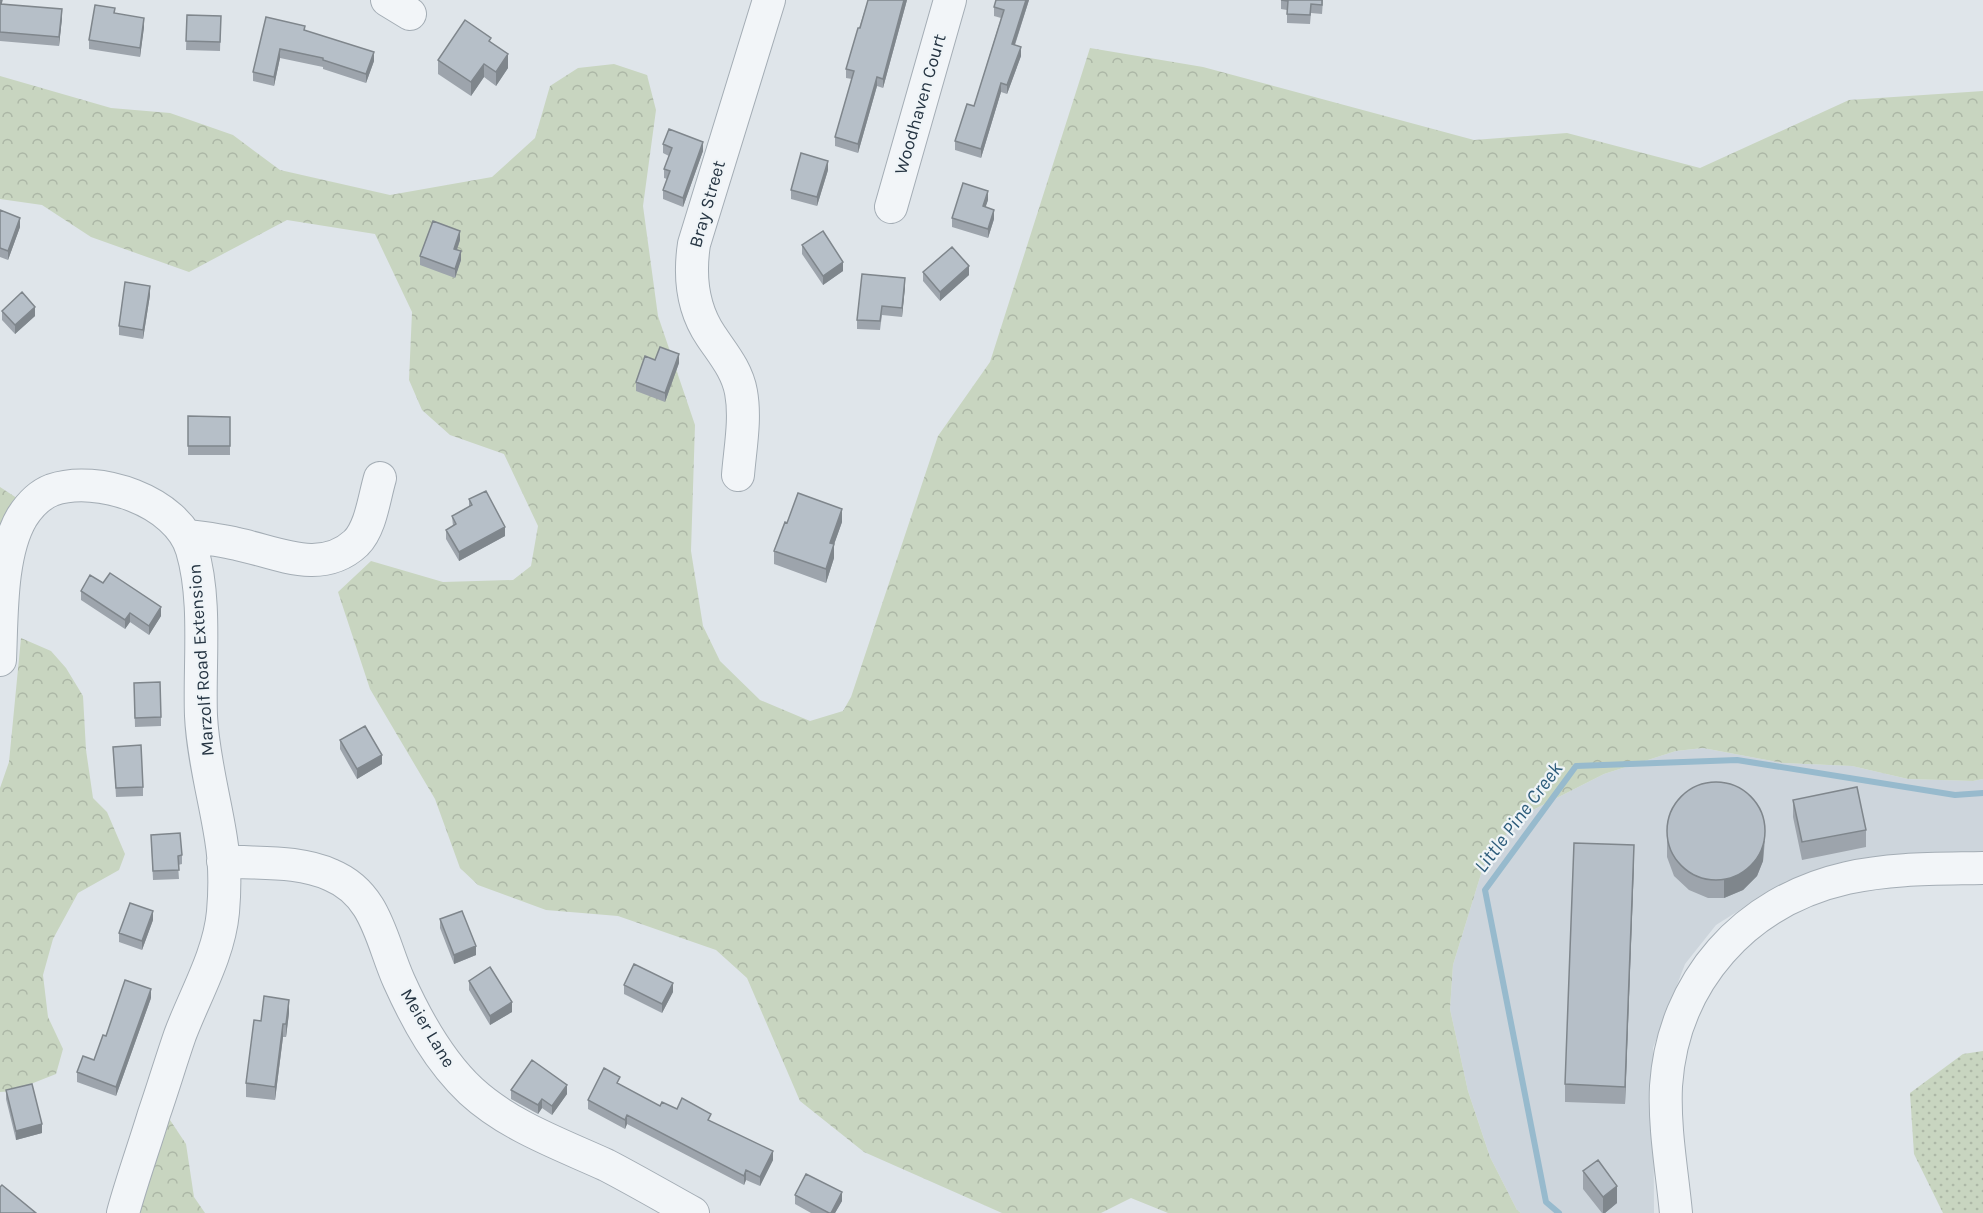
<svg xmlns="http://www.w3.org/2000/svg" width="1983" height="1213" font-family="Karla,sans-serif">
	<style>
		.built { fill: #cdd5dc }
		.forest { fill: url(#forest-crowns) }
		.park { fill: url(#park-dots) }
		.lines { fill: none; stroke-linecap: round; stroke-linejoin: round }
		.stream { stroke: #97bacd; stroke-width: 6 }
		.minor-casing { stroke: #a4adb5; stroke-width: 34 }
		.minor { stroke: #f2f5f8; stroke-width: 32 }
		.wall { fill: #9da4ac }
		.shaded-wall { fill: #7f868c }
		.building { fill: #b6bfc8; stroke: #7f868c; stroke-width: 1.5 }
		.labels { text-anchor: middle; stroke-width: 4.5; stroke-linejoin: round; paint-order: stroke }
		.street-label { font-size: 18px; fill: #263543; stroke: #eff4f7 }
		.water-label { font-size: 20px; font-style: italic; fill: #2d5c7b; stroke: #eff4f7 }
	</style>
	<defs>
		<pattern id="forest-crowns" width="20" height="18" patternUnits="userSpaceOnUse" patternTransform="scale(1.5)"><rect width="20" height="18" fill="#c8d5c0"/><path d="M2 6a3 3 0 1 1 6 0M12 15a3 3 0 1 1 6 0" fill="none" stroke="#acb7a6"/></pattern>
		<pattern id="park-dots" width="8" height="8" patternUnits="userSpaceOnUse" patternTransform="scale(1.5)"><rect width="8" height="8" fill="#c8d5c0"/><path d="M2 2h.1M6 6h.1" fill="none" stroke="#acb7a6" stroke-width="1.8" stroke-linecap="round"/></pattern>
	</defs>
	<rect width="100%" height="100%" fill="#dfe5ea"/>
	<path class="built" d="M1703 748 1783 763 1852 766 1908 779 1973 781 1983 779V854L1880 857 1786 881 1716 925 1685 964 1653 1048 1654 1213H1521L1517 1210 1490 1157 1468 1091 1450 1009 1453 965 1485 861 1521 816 1604 774 1676 751Z"/>
	<path class="forest" d="M1090 48 1203 67 1474 140 1567 133 1700 168 1849 100 1983 91V779L1973 781 1908 779 1852 766 1783 763 1703 748 1676 751 1604 774 1521 816 1485 861 1453 965 1450 1009 1468 1091 1490 1157 1517 1210 1521 1213H1168L1131 1198 1101 1213H1002L864 1152 800 1101 747 978 716 950 618 916 546 910 478 885 460 868 435 799 370 689 338 592 371 561 443 582 513 580 531 566 538 526 504 454 450 435 422 410 409 380 412 312 375 234 287 220 189 272 91 237 42 205 0 199V76L111 108 170 113 233 135 280 170 390 195 492 177 535 138 550 86 578 68 614 64 647 75 656 110 643 206 658 316 695 425 691 551 703 626 720 661 760 700 810 721 843 711 851 697 938 436 990 362Z
		M0 487 29 506 0 660Z
		M21 638 51 651 66 668 83 696 86 750 93 798 107 812 125 854 119 870 78 893 53 939 43 975 48 1017 63 1049 56 1074 13 1091 0 1092V788L9 762Z
		M168 1117 186 1144 194 1197 205 1213H139L146 1183Z"/>
	<path class="park" d="M1983 1051V1213H1943L1914 1154 1910 1093 1963 1054Z"/>
	<g class="lines">
		<path class="stream" d="M1559 1213 1546 1202 1485 890 1576 766 1737 760 1955 795 1983 793"/>
		<defs>
			<path id="minor" d="M387 0 410 14
				M891 207 950 0
				M738 475C740 449 746 419 741 392 737 370 723 354 711 336 692 308 689 277 694 244L769 0
				M187 536C204 538 221 540 237 544 276 552 321 576 356 543 371 528 374 498 380 478
				M0 660C2 617 0 554 22 517 29 506 39 495 52 490 97 474 178 501 192 550 207 600 199 664 201 716 203 758 215 799 221 839 225 863 225 889 223 912 219 955 195 995 180 1035 171 1061 163 1088 154 1114 144 1147 132 1180 123 1213
				M223 861C259 864 298 860 331 875 377 894 381 941 399 981 417 1021 439 1061 471 1091 509 1126 560 1144 606 1165 635 1180 664 1197 693 1213
				M1676 1213C1672 1171 1664 1128 1666 1086 1673 981 1745 901 1847 878 1892 868 1937 869 1983 868"/>
		</defs>
		<use href="#minor" class="minor-casing"/>
		<use href="#minor" class="minor"/>
	</g>
	<path class="wall" d="M0 0 2 4 62 18 59 46 0 41Z
		M868 0H907L883 88 877 86 858 153 835 146V137L852 79 846 78V69Z
		M996 0H1029L1015 45 1021 56 1007 94 1001 92 981 158 955 150V141L974 106 1001 18 994 16V7Z
		M1276 0H1323L1322 14 1311 13 1310 24 1287 23V10L1281 9V0Z
		M115 13 144 27 140 57 89 49V40Z
		M187 15 221 16 220 51 186 50Z
		M266 17 305 30 374 61 366 83 323 69V67L280 58 274 86 253 81V72Z
		M491 43 508 68 496 86 484 77 471 96 438 74V60Z
		M663 144 703 151 683 207 663 199V190L667 179 664 178V169L669 156 663 153Z
		M828 170 817 206 791 199V190Z
		M988 200 985 207 994 219 988 238 952 227V218Z
		M0 210 20 227 8 260 0 257Z
		M460 240 457 250 461 260 455 278 420 265V256Z
		M802 245 843 271 823 285 802 254Z
		M923 272 969 275 940 301 923 281Z
		M905 287 902 317 882 315 880 330 857 329V320Z
		M150 295 143 339 119 335V326Z
		M2 311 35 316 15 334 2 320Z
		M655 360 679 363 665 402 636 391V382Z
		M188 416 230 417V455H188Z
		M469 499 505 536 459 561 446 539V530L453 526 452 516 469 507Z
		M842 522 834 544V558L826 583 774 564V551L787 523Z
		M103 583 161 616 149 635 130 622 125 629 81 600V591Z
		M134 692 161 717V726L135 727Z
		M340 740 382 764 357 779 340 749Z
		M113 747 143 787V796L116 797Z
		M1793 800 1866 830V847L1802 860 1793 817Z
		M151 835 182 855V864L178 865 179 879 153 880Z
		M1667 839 1765 841 1763 861 1757 876 1743 890 1724 898H1708L1689 890 1674 876 1667 857Z
		M1634 863 1625 1104 1565 1102V1084Z
		M440 919 476 955 454 964 440 928Z
		M153 920 142 950 119 942V933Z
		M469 981 512 1012 490 1025 469 990Z
		M624 985 673 992 662 1013 624 994Z
		M151 998 116 1096 77 1082V1072L94 1060Z
		M289 1013 286 1037H283L275 1100 246 1097V1083L261 1021Z
		M620 1085 660 1106 677 1109 711 1122 773 1160 760 1186 746 1180 744 1185 627 1124 625 1129 588 1109V1100Z
		M6 1090 42 1133 16 1140 6 1099Z
		M511 1090 567 1094 552 1115 542 1108 538 1114 511 1099Z
		M1583 1171 1617 1203 1605 1213H1602L1583 1189Z
		M795 1195 842 1201 835 1213H811L795 1204Z"/>
	<path class="shaded-wall" d="M904 0H907L883 88V79Z
		M1026 0H1029L1012 53V44Z
		M62 9V18L59 46V37Z
		M144 18V27L140 57V48Z
		M1021 47V56L1007 94V85Z
		M280 49V58L274 86V77Z
		M374 52V61L366 83V74Z
		M508 54V68L496 86V72Z
		M484 64V77L471 96V82Z
		M877 77V86L858 153V144Z
		M1001 83V92L981 158V149Z
		M703 142V151L683 207V198Z
		M828 161V170L817 206V197Z
		M988 191V200L983 215V206Z
		M994 210V219L988 238V229Z
		M20 218V227L8 260V251Z
		M460 231V240L454 258V249Z
		M461 251V260L455 278V269Z
		M843 262V271L823 285V276Z
		M969 266V275L940 301V292Z
		M905 278V287L902 317V308Z
		M150 286V295L143 339V330Z
		M35 307V316L15 334V325Z
		M679 354V363L665 402V393Z
		M842 509V522L830 556V543Z
		M505 527V536L459 561V552Z
		M834 544V558L826 583V569Z
		M161 607V616L149 635V626Z
		M130 613V622L125 629V620Z
		M382 755V764L357 779V769Z
		M1765 823 1763 861 1757 876 1743 890 1724 898V880Z
		M1634 845V863L1625 1104V1087Z
		M153 911V920L142 950V941Z
		M476 946V955L454 964V955Z
		M673 983V992L662 1013V1004Z
		M151 989V998L116 1096V1087Z
		M289 1000V1013L286 1037V1024Z
		M512 1002V1012L490 1025V1016Z
		M283 1024V1037L275 1100V1087Z
		M567 1085V1094L552 1115V1106Z
		M542 1099V1108L538 1114V1105Z
		M627 1115V1124L625 1129V1120Z
		M42 1124V1133L16 1140V1131Z
		M773 1151V1160L760 1186V1177Z
		M746 1170V1180L744 1185V1176Z
		M1617 1186V1203L1605 1213H1603V1197Z
		M842 1192V1201L835 1213H831Z"/>
	<path class="building" d="M0 0H2L1 4 62 9 59 37 0 32Z
		M868 0H904L883 79 877 77 858 144 835 137 854 71 846 69 858 28H860Z
		M996 0H1026L1012 44 1021 47 1007 85 1001 83 981 149 955 141 967 104 974 106 1004 10 994 7Z
		M1281 0H1322V5L1311 4 1310 15 1287 14 1288 1Z
		M95 5 115 8 114 13 144 18 140 48 89 40Z
		M187 15 221 16 220 42 186 41Z
		M266 17 305 26 304 30 374 52 366 74 323 60V58L280 49 274 77 253 72Z
		M465 20 491 38 489 41 508 54 496 72 484 64 471 82 438 60Z
		M669 129 703 142 683 198 663 190 670 171 664 169 672 148 663 144Z
		M801 153 828 161 817 197 791 190Z
		M963 183 988 191 983 206 994 210 988 229 952 218Z
		M0 210 20 218 8 251 0 248Z
		M433 221 460 231 454 249 461 251 455 269 420 256Z
		M823 231 843 262 823 276 802 245Z
		M952 247 969 266 940 292 923 272Z
		M862 274 905 278 902 308 882 306 880 321 857 320Z
		M125 282 150 286 143 330 119 326Z
		M22 292 35 307 15 325 2 311Z
		M660 347 679 354 665 393 636 382 645 356 655 360Z
		M188 416 230 417V446H188Z
		M486 491 505 527 459 552 446 530 456 524 452 516 472 505 469 499Z
		M798 493 842 509 830 543 834 544 826 569 774 551 785 522 787 523Z
		M110 573 161 607 149 626 130 613 125 620 81 591 90 575 103 583Z
		M160 682 161 717 135 718 134 683Z
		M365 726 382 755 357 769 340 740Z
		M141 745 143 787 116 788 113 747Z
		M1667 831a49 49 0 1 1 98 0a49 49 0 1 1-98 0Z
		M1857 787 1866 830 1802 842 1793 800Z
		M180 833 182 855 178 856 179 870 153 871 151 835Z
		M1574 843 1634 845 1625 1087 1565 1084Z
		M130 903 153 911 142 941 119 933Z
		M462 911 476 946 454 955 440 919Z
		M634 964 673 983 662 1004 624 985Z
		M490 967 512 1002 490 1016 469 981Z
		M125 980 151 989 116 1087 77 1072 83 1056 94 1060 103 1035 106 1036Z
		M264 996 289 1000 286 1024H283L275 1087 246 1083 254 1020 261 1021Z
		M532 1060 567 1085 552 1106 542 1099 538 1105 511 1090Z
		M604 1068 620 1077 617 1083 660 1106 662 1102 677 1109 682 1098 711 1114 708 1120 773 1151 760 1177 746 1170 744 1176 627 1115 625 1120 588 1100Z
		M32 1084 42 1124 16 1131 6 1090Z
		M1598 1160 1617 1186 1603 1197 1583 1171Z
		M806 1174 842 1192 831 1213H829L795 1195Z
		M2 1185 36 1213H0V1187Z"/>
	<g class="labels">
		<g class="street-label">
			<text transform="translate(920 104) rotate(-74)" y="6">Woodhaven Court</text>
			<text transform="translate(707 204) rotate(-74)" y="6">Bray Street</text>
			<text transform="translate(201 660) rotate(-94)" y="6">Marzolf Road Extension</text>
			<text transform="translate(428 1028) rotate(59)" y="6">Meier Lane</text>
		</g>
		<g class="water-label">
			<text transform="translate(1518 817) rotate(-53)" y="7">Little Pine Creek</text>
		</g>
	</g>
</svg>
